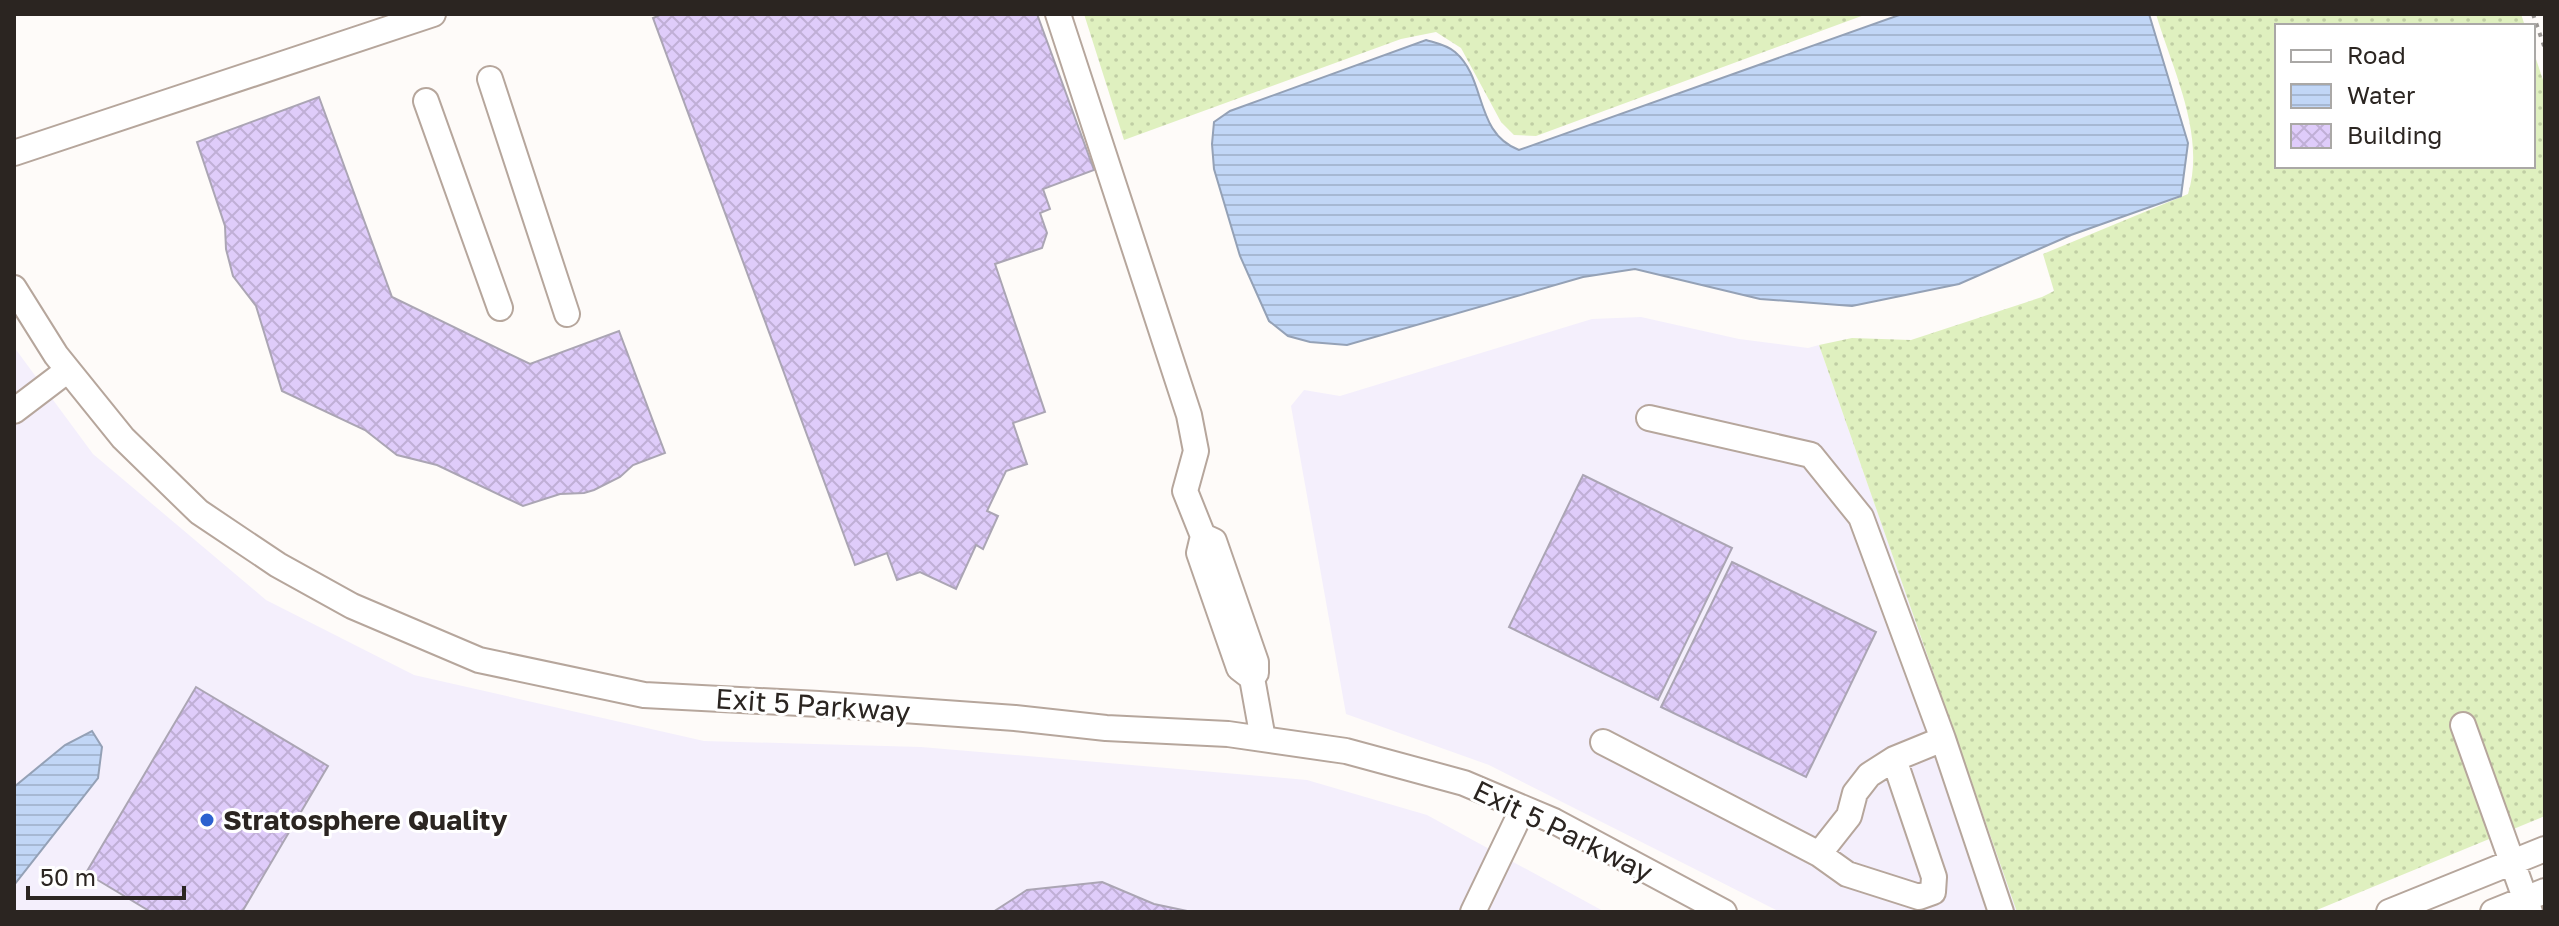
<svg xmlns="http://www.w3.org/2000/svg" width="2559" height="926" font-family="'Golos Text',sans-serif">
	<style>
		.commercial { fill: #f4effc }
		.grass { fill: url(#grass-dots) }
		.water { fill: url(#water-rules); stroke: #94a1b6; stroke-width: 2 }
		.building { fill: url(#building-cross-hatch); stroke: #aba5b4; stroke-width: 2 }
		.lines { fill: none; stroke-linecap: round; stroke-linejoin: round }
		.minor-casing { stroke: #b6a69c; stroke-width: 28 }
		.path { stroke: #9a9693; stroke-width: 4; stroke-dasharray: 4 6; stroke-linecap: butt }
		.minor { stroke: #fff; stroke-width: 24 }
		.poi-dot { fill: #2c61cf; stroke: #fff; stroke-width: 3 }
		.labels { text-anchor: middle; stroke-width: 6; stroke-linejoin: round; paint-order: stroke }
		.street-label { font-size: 28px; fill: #2b2521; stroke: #fff }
		.poi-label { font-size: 28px; font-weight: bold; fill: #2b2521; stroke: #fff; text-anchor: start }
	</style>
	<defs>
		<pattern id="grass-dots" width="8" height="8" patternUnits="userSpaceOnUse" patternTransform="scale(2)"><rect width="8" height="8" fill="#dff0bf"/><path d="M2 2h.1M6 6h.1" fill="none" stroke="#c0cea4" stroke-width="1.8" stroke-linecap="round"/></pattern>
		<pattern id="water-rules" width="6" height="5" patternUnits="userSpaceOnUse" patternTransform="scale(2)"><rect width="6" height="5" fill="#c1d6f6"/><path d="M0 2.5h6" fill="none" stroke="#a6b8d3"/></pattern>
		<pattern id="building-cross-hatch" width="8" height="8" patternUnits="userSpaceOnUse" patternTransform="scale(2)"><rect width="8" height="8" fill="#dfccfa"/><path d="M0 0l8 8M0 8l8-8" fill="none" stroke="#c0afd6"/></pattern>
	</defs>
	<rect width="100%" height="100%" fill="#fefbf9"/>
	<path class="commercial" d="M1641 317 1739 339 1808 348 1819 345 2017 912H1780L1489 765 1346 714 1291 406 1304 390 1340 396 1592 319Z
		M14 347 93 454 266 600 414 675 704 741 921 747 1307 780 1427 815 1605 912H14Z"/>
	<path class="grass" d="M1084 14H1867L1536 136 1514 135 1501 122 1461 48 1436 32 1401 39 1124 140Z
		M2156 14H2521L2525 26H2277V166H2533V50L2545 86V816L2312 912H2017L1819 345 1852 338 1911 340 2042 297 2054 291 2043 254 2188 194C2206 135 2173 71 2156 14Z"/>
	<path class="water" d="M1902 14H2149L2188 143 2181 196 2071 235 1959 284 1852 306 1760 299 1635 269 1583 277 1347 345 1310 342 1288 336 1269 321 1240 256 1214 169 1212 144 1214 122 1230 111 1426 40C1436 43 1447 45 1455 52 1487 79 1474 133 1519 150Z
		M92 731 102 747 98 778 14 885V787L65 745Z"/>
	<path class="building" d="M662 14H1037L1094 170 1043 189 1050 209 1040 213 1047 233 1042 248 995 264 1045 412 1013 423 1027 464 1006 471 987 511 998 516 983 549 976 545 956 589 920 572 897 580 887 553 855 565 653 18Z
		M319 97 392 297 530 364 619 331 665 453 633 465 620 477 594 490 584 493 560 494 523 506 437 465 397 455 365 430 282 391 256 306 233 276 226 249 225 226 197 142Z
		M1583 475 1732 548 1658 700 1509 627Z
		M1732 562 1876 632 1806 777 1661 707Z
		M196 687 328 766 242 912H151L86 873Z
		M1102 882 1154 904 1192 912H993L1027 890Z"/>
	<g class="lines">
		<defs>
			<path id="minor" d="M1058 14 1189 415 1196 451 1185 491 1203 536 1199 553 1239 668 1252 678 1256 673V662L1214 541 1203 536
				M490 79 567 314
				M426 101 500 308
				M14 153 433 14
				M14 288 56 355 123 438 199 512 278 565 352 606 479 660 644 695 819 704 1015 718 1106 728 1228 734 1346 751 1464 783 1554 821 1724 912
				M14 411 68 370
				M1649 418 1811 455 1861 517 1943 739 2001 912
				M1252 678 1263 739
				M2463 725 2530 912
				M1603 742 1819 854 1849 816 1855 793 1869 775 1894 759 1943 739
				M1819 854 1847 874 1919 897 1933 892 1934 877 1894 759
				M1473 912 1523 808
				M2389 912 2545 849
				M2493 912 2545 891"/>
		</defs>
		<use href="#minor" class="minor-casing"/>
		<path class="path" d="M2533 14 2545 49"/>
		<use href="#minor" class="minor"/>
	</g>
	<circle class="poi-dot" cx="207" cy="820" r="8"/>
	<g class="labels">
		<g class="street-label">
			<text transform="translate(813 705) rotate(4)" y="10">Exit 5 Parkway</text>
			<text transform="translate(1563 831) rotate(26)" y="10">Exit 5 Parkway</text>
		</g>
		<g class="poi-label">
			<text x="223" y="830">Stratosphere Quality</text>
		</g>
	</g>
	<rect width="2559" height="926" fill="none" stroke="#2b2521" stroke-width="32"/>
	<rect x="2275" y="24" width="260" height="144" fill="#ffffff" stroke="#aaa8a6" stroke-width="2"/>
	<rect x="2291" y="50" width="40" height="12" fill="#ffffff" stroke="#aaa8a6" stroke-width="2"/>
	<text x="2347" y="64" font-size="24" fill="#2b2521">Road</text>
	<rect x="2291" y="84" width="40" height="24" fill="url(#water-rules)" stroke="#aaa8a6" stroke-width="2"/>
	<text x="2347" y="104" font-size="24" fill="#2b2521">Water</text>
	<rect x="2291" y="124" width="40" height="24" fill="url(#building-cross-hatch)" stroke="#aaa8a6" stroke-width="2"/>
	<text x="2347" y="144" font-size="24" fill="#2b2521">Building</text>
	<path d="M28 886v12h156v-12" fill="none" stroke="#2b2521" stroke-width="4"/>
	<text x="40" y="886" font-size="24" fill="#2b2521" stroke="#ffffff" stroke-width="6" paint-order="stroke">50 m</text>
</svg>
